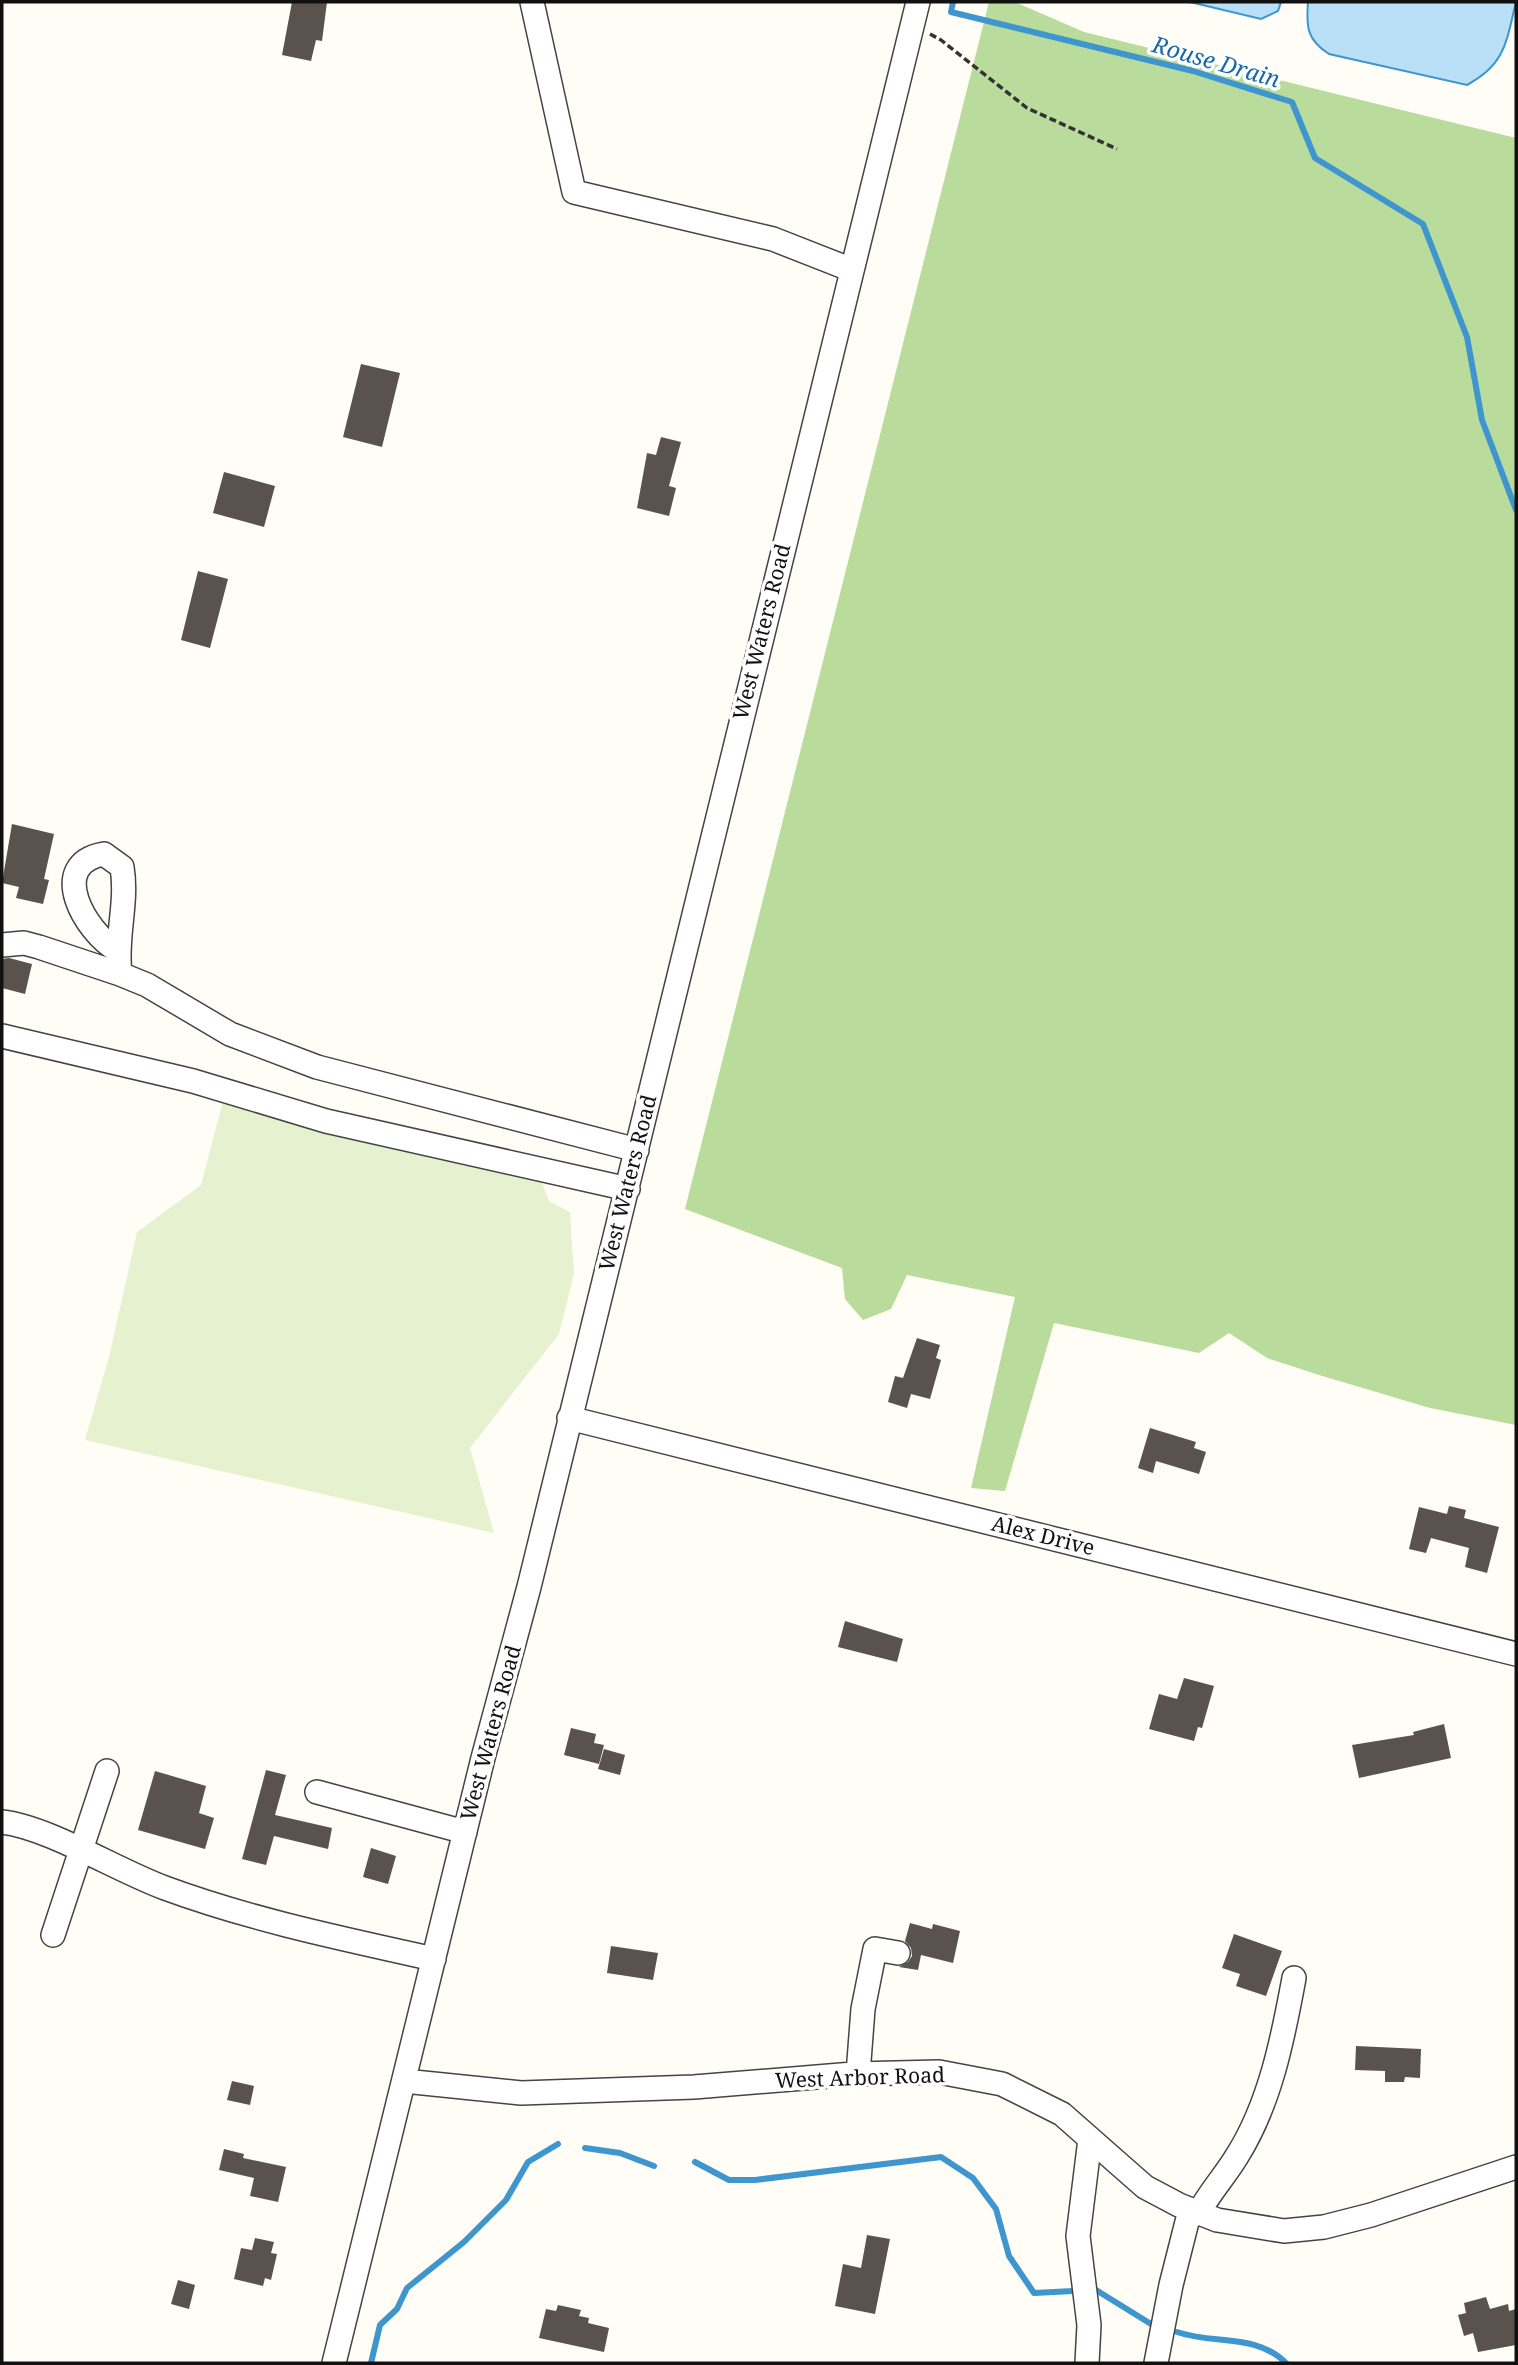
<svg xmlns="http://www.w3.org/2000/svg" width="1518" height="2365" font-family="'Noto Serif',serif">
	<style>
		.forest { fill: #b9dc9c }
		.pitch { fill: #e6f2cf }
		.water { fill: #b9e0f7; stroke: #3f96cf; stroke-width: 2 }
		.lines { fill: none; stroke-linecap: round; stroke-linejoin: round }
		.stream { stroke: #3f96cf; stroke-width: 6 }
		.building { fill: #5a524d }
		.minor-casing { stroke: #444; stroke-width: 26 }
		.path { stroke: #333; stroke-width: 3.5; stroke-dasharray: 7 3.5; stroke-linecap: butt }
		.minor { stroke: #fff; stroke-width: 23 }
		.labels { text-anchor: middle; stroke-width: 7; stroke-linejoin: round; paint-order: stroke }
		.street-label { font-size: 21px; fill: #111; stroke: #fff }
		.water-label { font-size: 23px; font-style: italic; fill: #1768a6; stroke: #fff }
	</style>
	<rect width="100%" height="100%" fill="#fffdf5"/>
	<path class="forest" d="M989 2H1015L1084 32 1516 138V1425L1430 1408 1319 1375 1267 1358 1229 1333 1199 1353 1054 1323 1005 1491 971 1488 1015 1297 907 1275 891 1309 863 1320 845 1299 842 1268 685 1209Z"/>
	<path class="pitch" d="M223 1101 542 1183 549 1201 570 1212 574 1274 559 1334 470 1448 494 1533 85 1440 109 1357 137 1232 201 1185Z"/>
	<path class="water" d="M1190 2H1281L1278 11 1261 19Z
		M1308 2H1516C1506 42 1506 64 1467 85L1329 54C1307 40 1306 27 1308 2Z"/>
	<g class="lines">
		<path class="stream" d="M953 2 951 12 1193 71 1292 102 1315 158 1423 224 1467 337 1482 420 1516 510
			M585 2148 620 2153 654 2166
			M695 2162 729 2180H755L941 2157 973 2178 996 2209 1009 2256 1034 2293 1073 2291
			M1096 2290 1151 2324
			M1177 2332C1215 2345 1256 2333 1286 2363
			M371 2363 380 2325 397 2309 407 2288 464 2242 506 2200 528 2162 558 2144"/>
	</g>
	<path class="building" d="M292 2H327L322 41 316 40 311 61 282 55Z
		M361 364 400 373 382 447 343 437Z
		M661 437 681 442 669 486 676 488 669 516 637 508 647 453 656 455Z
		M224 472 275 486 264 527 213 513Z
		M198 571 228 579 210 648 181 640Z
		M12 824 54 834 44 879 49 880 43 904 16 898 19 887 2 883Z
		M9 958 32 964 25 994 2 988V959Z
		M917 1338 940 1345 936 1358 941 1360 930 1399 911 1394 907 1408 888 1402 895 1376 903 1378Z
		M1150 1428 1196 1442 1194 1448 1206 1452 1199 1474 1156 1461 1153 1473 1138 1468Z
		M1449 1506 1466 1510 1464 1518 1499 1527 1487 1573 1465 1567 1469 1548 1431 1538 1426 1553 1409 1549 1419 1507 1447 1514Z
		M845 1621 903 1639 897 1662 838 1647Z
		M1184 1678 1214 1686 1202 1728 1198 1727 1194 1741 1149 1729 1159 1694 1177 1699Z
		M1444 1724 1451 1758 1359 1778 1352 1745 1414 1735 1413 1732Z
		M571 1728 596 1734 594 1743 604 1745 599 1764 564 1755Z
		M604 1749 625 1755 620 1775 598 1769Z
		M266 1770 286 1775 275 1815 332 1828 328 1849 274 1836 266 1865 242 1859Z
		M155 1771 206 1786 199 1813 214 1818 205 1849 138 1830Z
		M371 1848 396 1856 388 1884 363 1877Z
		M910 1923 932 1929 933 1924 960 1931 953 1963 921 1955 918 1970 899 1967 908 1962 912 1956 911 1948 905 1941Z
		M1234 1934 1282 1951 1266 1996 1236 1986 1240 1974 1222 1968Z
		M611 1946 658 1953 653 1980 607 1973Z
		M1356 2046 1421 2049 1420 2078 1405 2077 1404 2082H1385V2071L1355 2070Z
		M232 2081 254 2086 250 2105 227 2100Z
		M224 2149 244 2154 243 2158 286 2167 278 2202 250 2196 254 2178 219 2170Z
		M867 2235 890 2239 875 2314 835 2306 843 2264 861 2268Z
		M255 2238 274 2242 271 2253 277 2254 271 2280 265 2278 263 2286 234 2279 241 2248 252 2250Z
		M178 2280 195 2285 189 2309 171 2304Z
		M1486 2297 1490 2309 1508 2304 1509 2311 1516 2309V2345L1478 2352 1473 2333 1464 2336 1458 2315 1466 2313 1464 2303Z
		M558 2305 581 2310 579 2316 589 2318 588 2323 609 2328 604 2352 539 2338 546 2309 556 2311Z"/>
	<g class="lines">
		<defs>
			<path id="minor" d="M532 2 574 192 773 239 852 270
				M2 945 24 943 39 947 120 974 147 985 230 1034 317 1067 637 1150
				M117 950C85 932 46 864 104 854L122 867C128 904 115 938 120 974
				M2 1036 193 1081 326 1121 628 1189
				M569 1418 1516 1654
				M317 1792 465 1832
				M2 1822C48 1827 118 1871 165 1888 252 1920 344 1939 434 1959
				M53 1935 107 1771
				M858 2074 863 2009 875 1949 898 1953
				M404 2081 521 2093 694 2087 853 2074 939 2072 1002 2084 1062 2114 1145 2187 1179 2205 1217 2220 1284 2231 1324 2227 1371 2215 1516 2167
				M1198 2214C1209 2193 1225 2176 1237 2156 1270 2104 1283 2038 1294 1978
				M334 2363 483 1758 529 1587 918 2
				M1087 2363 1089 2325 1078 2236 1090 2139
				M1156 2363 1171 2285 1190 2210"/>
		</defs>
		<use href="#minor" class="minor-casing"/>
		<path class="path" d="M930 34 941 40 1027 108 1117 149"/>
		<use href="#minor" class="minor"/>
	</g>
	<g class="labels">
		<g class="street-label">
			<text transform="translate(762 632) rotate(-76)" y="7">West Waters Road</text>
			<text transform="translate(628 1183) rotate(-76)" y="7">West Waters Road</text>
			<text transform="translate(1043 1536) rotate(14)" y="7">Alex Drive</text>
			<text transform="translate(491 1733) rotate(-75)" y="7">West Waters Road</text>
			<text transform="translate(860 2078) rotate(-2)" y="7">West Arbor Road</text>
		</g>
		<g class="water-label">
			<text transform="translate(1216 62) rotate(16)" y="8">Rouse Drain</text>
		</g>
	</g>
	<rect width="1518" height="2365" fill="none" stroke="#111111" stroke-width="7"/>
</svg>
